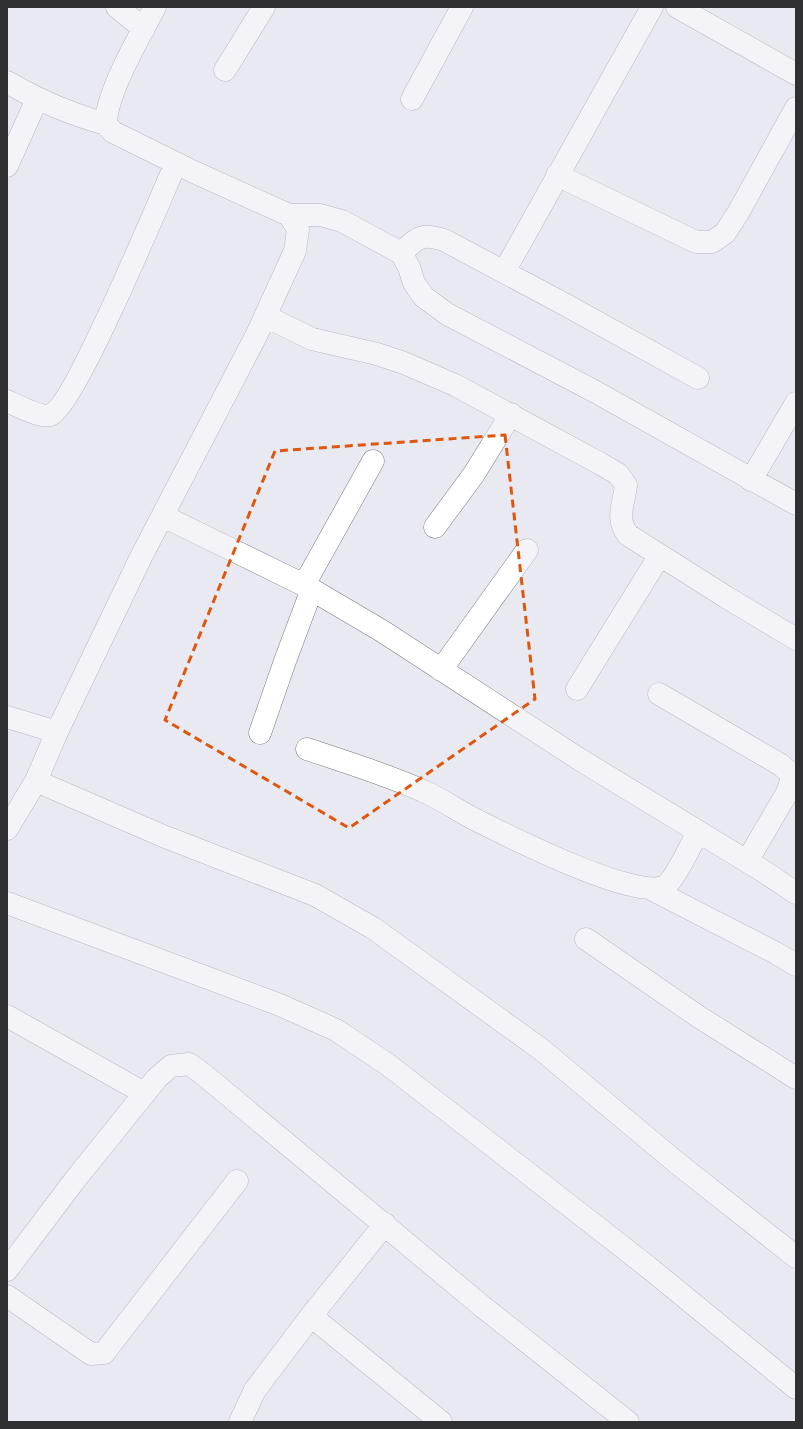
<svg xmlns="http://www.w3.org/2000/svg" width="803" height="1429" font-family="Lora,serif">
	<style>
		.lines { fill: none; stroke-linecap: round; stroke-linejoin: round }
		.minor-casing { stroke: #7c7c83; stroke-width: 23 }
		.minor { stroke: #fff; stroke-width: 22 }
		.marked { fill: none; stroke: #df570e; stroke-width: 3; stroke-dasharray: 8 5; stroke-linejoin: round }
	</style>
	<rect width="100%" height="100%" fill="#e9e9f2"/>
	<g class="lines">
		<defs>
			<path id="minor" d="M117 7 144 29
				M677 7 796 74
				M225 70 264 7
				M7 82C39 101 70 114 106 124
				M412 99 462 7
				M7 166 37 99
				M557 175 696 242H712L725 233 738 213 796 108
				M289 215H320L342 221 401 253 409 267 414 283 424 297 447 314 594 391 796 504
				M401 253C419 237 420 233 444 240L564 304 698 378
				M504 272 652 7
				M265 316 312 339 377 354 404 363 455 385 601 464 618 474 626 485C624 504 615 518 628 535L726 597 796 639
				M7 401C16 405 41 418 50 415 74 407 160 199 176 163
				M751 480 796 403
				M163 516 304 585 382 631 579 759 763 871 796 893
				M435 527 474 474 511 414
				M304 585 373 461
				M441 670 527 550
				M577 689 660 555
				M659 694 781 765 790 773 791 781 787 793 747 861
				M7 717 57 732
				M260 733 285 661 312 589
				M307 749C345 762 386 774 423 791 442 799 458 811 476 820 508 836 636 901 665 886 674 881 692 843 698 832
				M36 781 163 836 315 895 373 928 542 1050 677 1163 796 1257
				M7 829 36 781 57 732 141 557 257 334 295 251 298 229 289 215 194 172 113 132 106 124C106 93 140 36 155 7
				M651 889 776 953 796 965
				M7 903 280 1005 336 1030 387 1064 502 1153 648 1267 796 1388
				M586 939 699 1017 796 1078
				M7 1016 144 1093
				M7 1270 74 1181 157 1078 171 1066 189 1064 203 1074 483 1307 628 1422
				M7 1296 91 1354 104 1353 237 1181
				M311 1316 441 1422
				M240 1422 255 1390 311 1316 385 1224"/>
		</defs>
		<use href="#minor" class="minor-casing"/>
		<use href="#minor" class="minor"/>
	</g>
	<path d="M0 0H803V1429H0ZM505 435 535 699 349 828 165 720 275 451Z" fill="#e9e9f2" fill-opacity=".55" fill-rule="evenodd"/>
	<path class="marked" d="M505 435 535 699 349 828 165 720 275 451Z"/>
	<rect width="803" height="1429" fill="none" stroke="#303033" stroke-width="16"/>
</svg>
